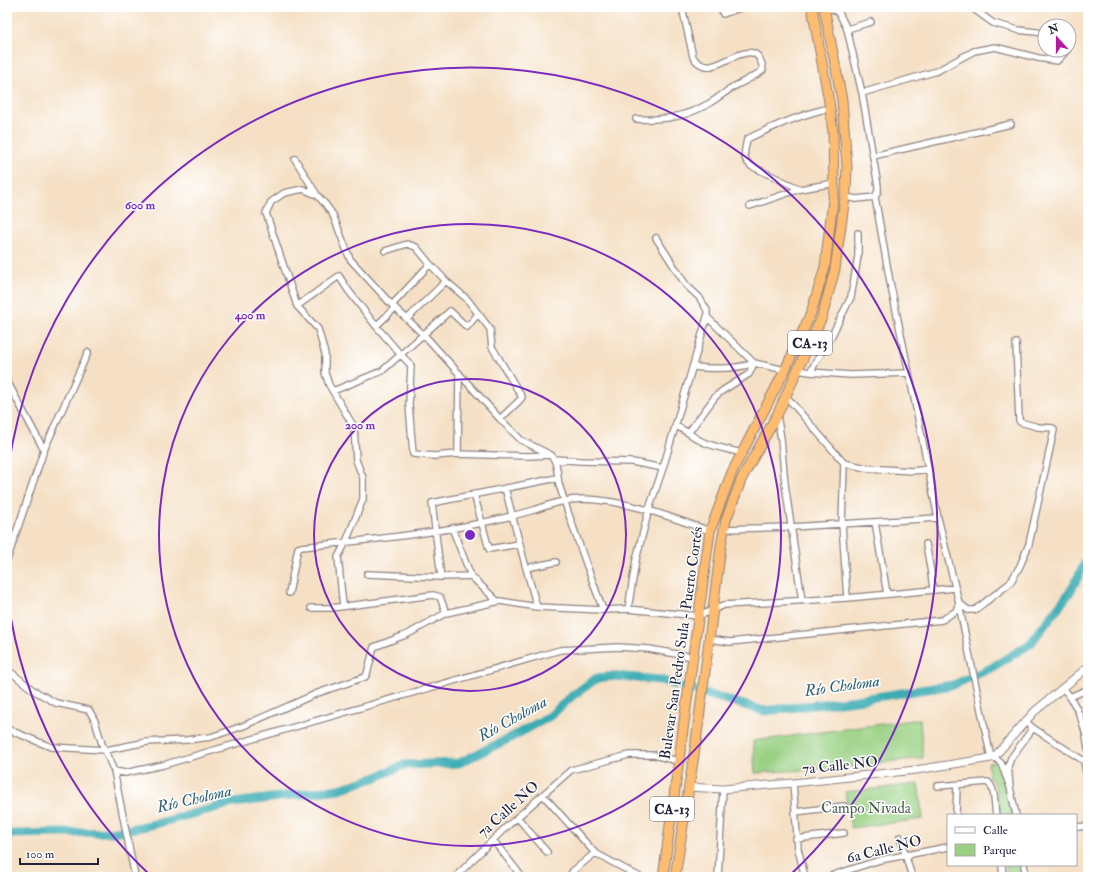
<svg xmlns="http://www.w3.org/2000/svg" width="1095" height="884" font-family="'IM FELL Double Pica',serif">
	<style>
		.green { fill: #99d082; stroke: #5e795e }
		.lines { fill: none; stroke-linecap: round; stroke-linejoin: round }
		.river { stroke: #3aacb4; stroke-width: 9 }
		.minor-casing { stroke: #8c8180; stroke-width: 8 }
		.tertiary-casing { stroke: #8c8180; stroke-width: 9 }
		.trunk-casing { stroke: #8c8180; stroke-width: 11 }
		.minor { stroke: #fff; stroke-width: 5.5 }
		.tertiary { stroke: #fff; stroke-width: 7 }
		.trunk { stroke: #febc70; stroke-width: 9 }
		.ring { fill: none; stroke: #7b2cbf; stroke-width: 2 }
		.labels { text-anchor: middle; stroke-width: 3; stroke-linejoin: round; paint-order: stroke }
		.shield { fill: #fff; stroke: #646476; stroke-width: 1 }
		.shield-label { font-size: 14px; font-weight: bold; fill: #22223b }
		.street-label { font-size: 15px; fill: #22223b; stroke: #fff }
		.park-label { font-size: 15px; fill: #4c5f54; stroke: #fff }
		.water-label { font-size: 16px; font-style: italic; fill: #2d6071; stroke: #fff }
		.centre { fill: #7b2cbf; stroke: #fff; stroke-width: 2 }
		.ring-label { font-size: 12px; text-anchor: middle; font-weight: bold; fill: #7b2cbf; stroke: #fff; stroke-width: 3; stroke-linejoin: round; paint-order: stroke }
	</style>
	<rect width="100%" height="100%" fill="#fff"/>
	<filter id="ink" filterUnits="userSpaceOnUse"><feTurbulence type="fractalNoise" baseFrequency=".025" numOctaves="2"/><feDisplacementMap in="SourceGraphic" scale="8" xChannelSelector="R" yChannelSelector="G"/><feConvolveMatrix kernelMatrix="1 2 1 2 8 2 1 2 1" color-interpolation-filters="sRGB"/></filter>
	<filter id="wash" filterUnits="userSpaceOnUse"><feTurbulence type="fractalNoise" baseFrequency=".012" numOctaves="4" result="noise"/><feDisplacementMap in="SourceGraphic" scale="16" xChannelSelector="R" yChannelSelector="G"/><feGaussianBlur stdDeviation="0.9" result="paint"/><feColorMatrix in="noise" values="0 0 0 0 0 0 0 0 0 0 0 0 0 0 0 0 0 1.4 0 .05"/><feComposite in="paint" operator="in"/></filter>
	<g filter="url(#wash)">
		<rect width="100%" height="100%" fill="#f5e0c5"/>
		<path class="green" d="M920 719 923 758 837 768 755 773 753 741Z
			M996 762C1007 770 1011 801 1013 815H999L995 786 992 780 989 779 988 763Z
			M918 784 923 819 851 828 845 792Z
			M1006 865H1022L1024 877H1008Z"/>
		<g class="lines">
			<path class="river" d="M7 834 116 832 155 824 233 803 339 789 377 777 403 765 459 763 510 738 550 716 572 696 597 678 614 676 660 680 764 711 856 700 953 685 991 668 1030 644 1070 592 1088 558"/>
		</g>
	</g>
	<g filter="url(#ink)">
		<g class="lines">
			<defs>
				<path id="minor" d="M721 7 723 14 743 7
					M971 7 993 23 1018 30 1045 33
					M824 9H833L839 13 847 29 862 93 878 186V191L875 197 856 199 845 197
					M847 29 871 22
					M862 93 937 71 974 51 995 47 1038 58 1057 61 1067 50
					M636 119C663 120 683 118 708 104 717 99 725 92 733 87 743 82 754 77 763 70 758 35 729 63 711 66 703 67 697 63 693 57L682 7
					M873 156 1011 124
					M295 159 317 195
					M800 189 751 166C741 157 745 151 747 139 774 126 801 114 830 108
					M875 197 890 282 909 373
					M750 206 800 189 835 183
					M385 251 407 244 416 247 430 264 446 281 467 299 490 329 492 347 522 397 520 400 500 419
					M392 305 430 264
					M297 306 339 276 348 290 376 326 401 355 408 362 411 366 409 405 413 454 434 456 458 454 527 456 551 455
					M707 317 754 363 785 370
					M407 319 446 281
					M376 326 395 308
					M693 367C713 369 735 370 754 363
					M798 370 810 372 832 335 851 297 858 256V233
					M7 381 44 450 7 560
					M333 391 382 371 450 311 467 327 478 314
					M785 395 844 463 866 468 912 471 929 469
					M777 415 781 439 785 484 802 601
					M676 426C685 430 692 436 701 441 713 447 728 449 741 453
					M689 432 715 397 722 391 749 374 754 363
					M44 450 88 352
					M458 454 459 373
					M555 459 580 461 632 462 663 468
					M844 463 842 524 847 598
					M505 488 526 568 537 607
					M474 494 489 549 519 544
					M938 518 959 603 968 610H975L1010 583 1020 566 1029 544 1054 430 1053 428 1038 427 1020 422 1019 420 1016 343
					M875 522 887 594
					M452 528 471 576 497 601
					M725 529 791 527 938 518 909 373 851 375 810 372
					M926 544 931 573 933 589
					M526 568 556 562
					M367 574 441 577 471 576
					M441 577 432 503 557 478
					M289 593 298 548 301 547C361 541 422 535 481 523 499 519 517 515 534 510 552 504 565 499 584 499 630 501 667 516 710 531
					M959 605 991 758
					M343 606 338 557 346 542 363 499V478L356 460 354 427 329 385 325 373V354L318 329 297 306 266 213 271 202 284 193 303 189 317 195 326 205 333 215 350 259 359 269 392 305 427 338 500 419 521 440 551 455C558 462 557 475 559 484 572 527 588 568 603 610
					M311 608H331L433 595 440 597 446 613
					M628 609 636 560 649 509 663 468 707 317V310L699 297 686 285 656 238
					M709 639 730 642 942 620 956 611 959 603
					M7 669 33 690 56 703 89 710 95 721 102 744 114 771 135 877
					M1064 689 1070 697 1088 689
					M1070 697C1080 712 1086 730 1088 748
					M1025 721 1033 728 1084 761 1088 758
					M7 729 51 747 106 750 147 742 186 740 211 737 243 726 318 693 365 677 367 674 374 647 408 634 446 613 500 601 537 607 603 610 628 609 699 616 724 605 847 598 955 588
					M994 757 1001 763 1010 787 1016 815
					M1084 761 1088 784
					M114 771 125 773 163 765 560 650 618 647 649 649 693 657
					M793 783 798 849 805 877
					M938 786 988 782C996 789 994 805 996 815
					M1010 787 1008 766 1011 758 1033 728
					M543 795 595 853 640 877
					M795 812 844 806
					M956 815 957 785
					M517 817 547 852
					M1076 827 1088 826
					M900 837 912 877
					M796 839 844 833
					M493 840 522 877
					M1002 865 1003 877
					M1024 865 1026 877
					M455 877 503 830 571 770 629 755H654L678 761
					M569 877 573 871 595 853
					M718 877 723 789
					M827 877 880 860 948 847"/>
				<path id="tertiary" d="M688 787 723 789 793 783 916 770 991 758 994 757 1034 712 1088 667"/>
				<path id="trunk" d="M663 877 710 531 732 472 785 370 811 313 825 267 834 191 833 132 829 102 812 7
					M675 877 696 742 721 546 726 520 742 478 777 415 822 317 835 269 846 190 847 167 842 100 824 7"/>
			</defs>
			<use href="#minor" class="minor-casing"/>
			<use href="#tertiary" class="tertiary-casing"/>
			<use href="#trunk" class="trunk-casing"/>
			<use href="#minor" class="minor"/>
			<use href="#tertiary" class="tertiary"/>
			<use href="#trunk" class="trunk"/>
		</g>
	</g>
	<g class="ring">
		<circle cx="470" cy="535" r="156"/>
		<circle cx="470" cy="535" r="311"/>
		<path d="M152 877A467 467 0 0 1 8 600M8 470A467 467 0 1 1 788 877"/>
	</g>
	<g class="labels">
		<g class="shield">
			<rect x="788" y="331" width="44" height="24" rx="3"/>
			<rect x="650" y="797" width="44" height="24" rx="3"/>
		</g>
		<g class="shield-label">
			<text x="810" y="348">CA-13</text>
			<text x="672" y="814">CA-13</text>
		</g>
		<g class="street-label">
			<text transform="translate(681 643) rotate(-82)" y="5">Bulevar San Pedro Sula - Puerto Cortés</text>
			<text transform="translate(840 765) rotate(-6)" y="5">7a Calle NO</text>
			<text transform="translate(508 809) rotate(-42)" y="5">7a Calle NO</text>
			<text transform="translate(884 849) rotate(-14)" y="5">6a Calle NO</text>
		</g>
		<g class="park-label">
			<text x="866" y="813">Campo Nivada</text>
		</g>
		<g class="water-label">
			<text transform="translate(842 685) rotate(-8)" y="6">Río Choloma</text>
			<text transform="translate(512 718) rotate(-29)" y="6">Río Choloma</text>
			<text transform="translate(194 798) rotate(-13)" y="6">Río Choloma</text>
		</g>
	</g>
	<circle cx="470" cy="535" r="6" class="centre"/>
	<g class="ring-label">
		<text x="140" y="209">600 m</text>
		<text x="250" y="319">400 m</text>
		<text x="360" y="429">200 m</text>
	</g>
	<rect width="1095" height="884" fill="none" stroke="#fff" stroke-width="24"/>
	<rect x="947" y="814" width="130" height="52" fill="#ffffff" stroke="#a7a7b1"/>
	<rect x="955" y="827" width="20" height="6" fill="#ffffff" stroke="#a7a7b1"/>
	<text x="983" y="834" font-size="12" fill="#22223b">Calle</text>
	<rect x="955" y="844" width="20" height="12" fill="#99d082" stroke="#a7a7b1"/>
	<text x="983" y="854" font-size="12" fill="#22223b">Parque</text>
	<g transform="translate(1057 38) rotate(339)"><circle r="19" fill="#ffffff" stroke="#a7a7b1"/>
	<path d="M0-3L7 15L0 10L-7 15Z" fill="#b5179e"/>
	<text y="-6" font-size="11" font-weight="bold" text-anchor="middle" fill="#22223b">N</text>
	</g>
	<path d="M20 858v6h78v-6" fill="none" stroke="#22223b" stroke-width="2"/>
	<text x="26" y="858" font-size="12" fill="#22223b" stroke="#ffffff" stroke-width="3" paint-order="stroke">100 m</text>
</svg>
